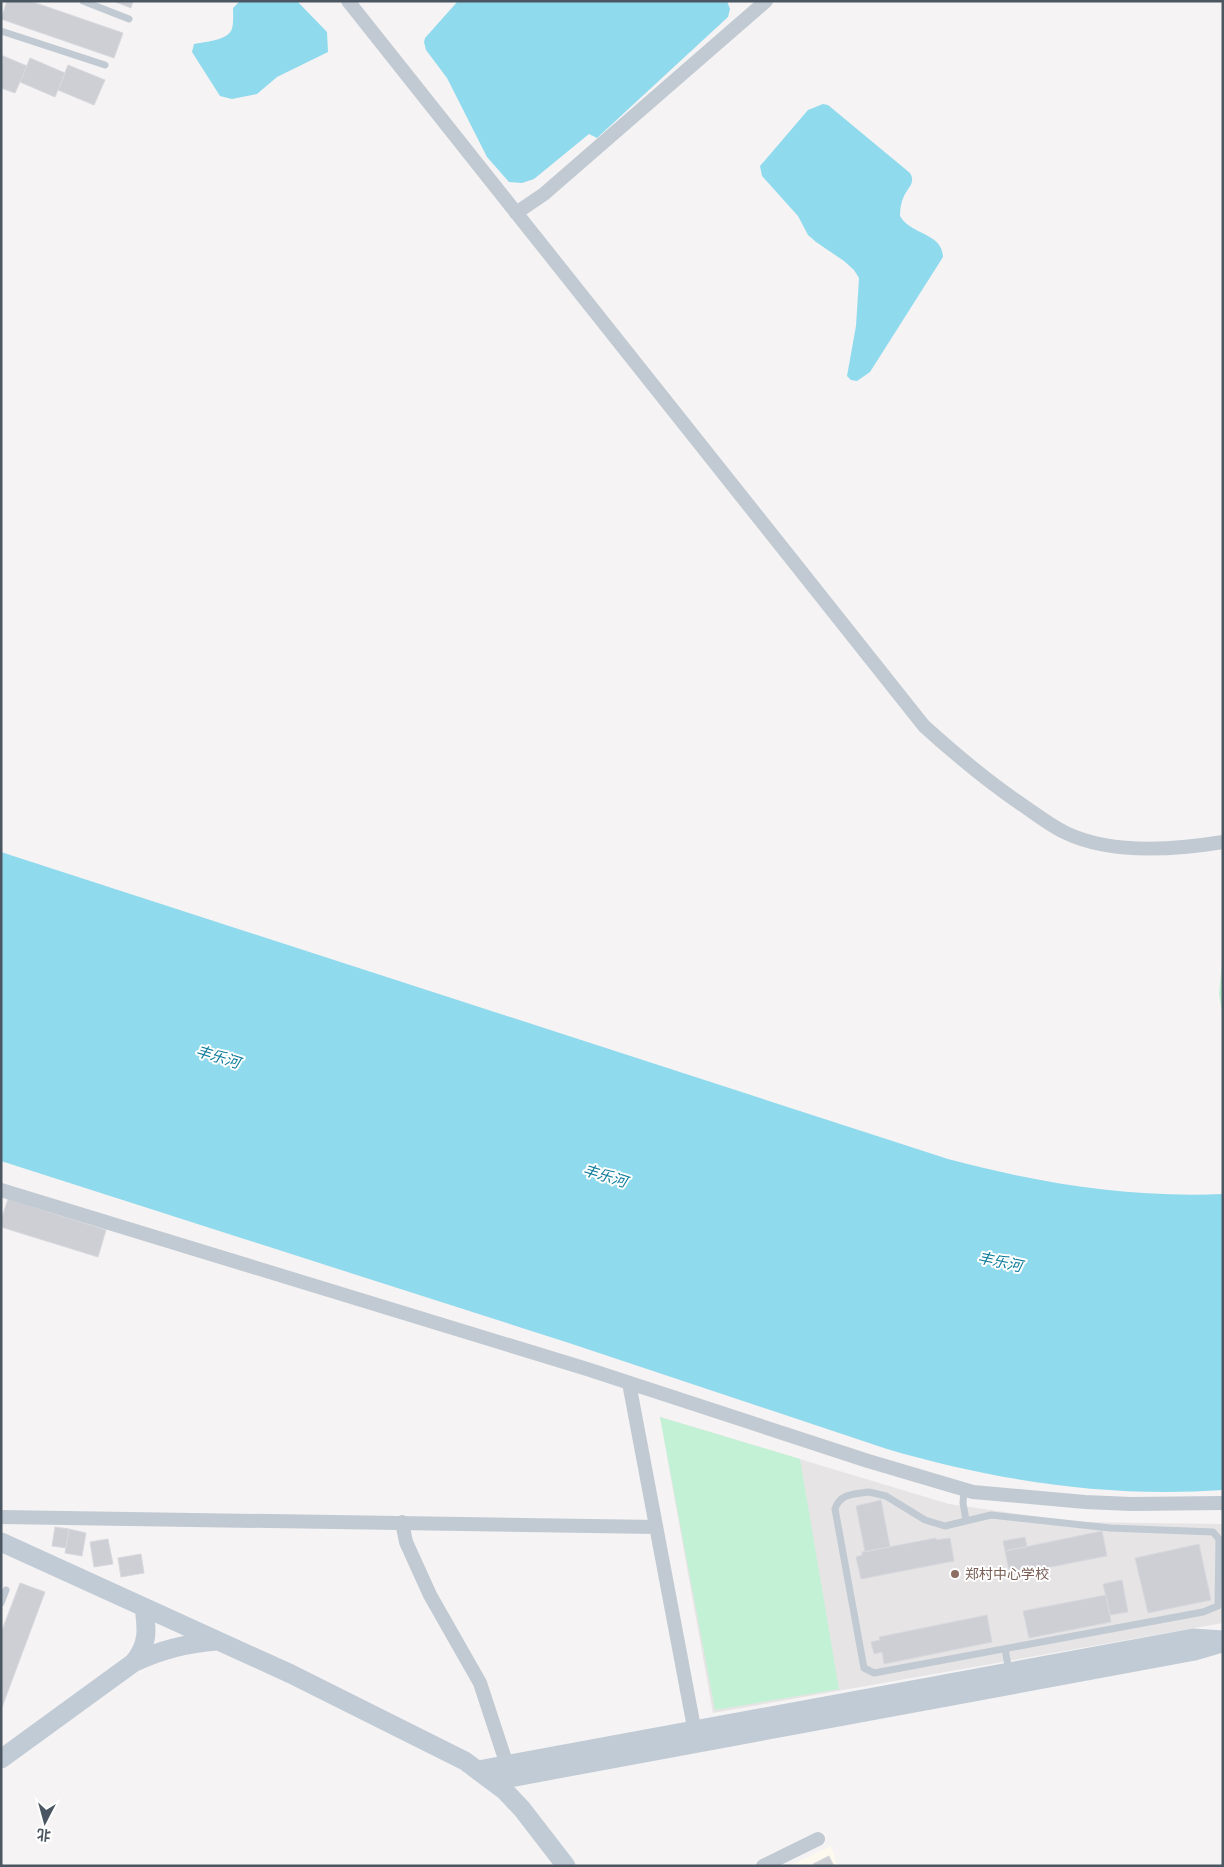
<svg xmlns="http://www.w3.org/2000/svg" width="1224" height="1867" font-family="Ubuntu,'Noto Sans SC',sans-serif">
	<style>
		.commercial { fill: #fdf9ef }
		.education { fill: #e6e4e5 }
		.green { fill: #c3f1d5 }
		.water { fill: #90daee }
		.building { fill: #cdcfd5; stroke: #d7d9de }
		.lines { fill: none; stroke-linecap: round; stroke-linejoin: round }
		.lane { stroke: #c1cad2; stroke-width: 7 }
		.street { stroke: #c1cad2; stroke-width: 14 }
		.secondary { stroke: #c1cbd6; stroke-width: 19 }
		.education-dot { fill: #8d6e63; stroke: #fff; stroke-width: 2 }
		.labels { text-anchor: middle; stroke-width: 4; stroke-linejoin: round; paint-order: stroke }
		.education-label { font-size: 14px; fill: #785e54; stroke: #fff; text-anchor: start }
		.water-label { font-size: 15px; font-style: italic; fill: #0c7c9b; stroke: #fff }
	</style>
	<rect width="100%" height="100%" fill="#f5f3f3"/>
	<path class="commercial" d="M831 1846 838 1866H789Z"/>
	<path class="education" d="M660 1417 949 1504 1074 1522 1223 1524V1623L713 1713Z"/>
	<path class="green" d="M1222 963H1223V1017L1219 994Z
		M660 1417 800 1459 839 1689 715 1710Z"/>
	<path class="water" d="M240 1H297L327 32 328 52 277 77 257 94 232 99 220 96 192 52 194 44C203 42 225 41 231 31 234 26 233 14 233 8Z
		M458 1H727L730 9 728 17 597 138 589 134 534 179 522 183 509 182 487 157 447 78 426 50 424 42 425 38Z
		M823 104 828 105 910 173C916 183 908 187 904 196 901 202 900 209 900 216 909 234 943 233 943 257L870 372 857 381 851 380 847 376 856 326 859 278 854 270 844 261 816 242 808 235 798 216 762 176 760 166 808 110Z
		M1 852 948 1159C1038 1183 1129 1198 1223 1194V1490C1108 1498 997 1481 887 1449L569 1343 1 1161Z"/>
	<path class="building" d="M7 1H30L123 33 114 58 1 19Z
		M113 1H133L131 8Z
		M1 55 27 66 15 93 1 88Z
		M30 58 65 73 55 97 20 82Z
		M68 65 105 80 94 105 58 90Z
		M8 1199 106 1230 98 1257 1 1227V1220Z
		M881 1500 890 1547 865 1552 856 1506Z
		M55 1527 69 1529 66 1548 52 1546Z
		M69 1529 86 1533 82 1556 65 1553Z
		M1102 1531 1107 1556 1010 1575 1005 1551Z
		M1025 1537 1027 1547 1005 1551 1003 1541Z
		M936 1538V1540L950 1538 954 1561 861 1579 856 1557 862 1555V1552Z
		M108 1539 113 1564 94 1567 90 1542Z
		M1199 1544 1211 1600 1148 1613 1135 1558Z
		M141 1554 144 1573 121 1577 118 1558Z
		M1122 1580 1128 1612 1110 1615 1103 1584Z
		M20 1583 45 1592 1 1710V1633Z
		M1106 1595 1111 1622 1029 1638 1023 1611Z
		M987 1615 992 1642 884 1664 882 1652 874 1654 871 1642 880 1640 879 1637Z
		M829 1856 834 1866H814L813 1864Z"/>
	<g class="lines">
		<path class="lane" d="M83 1 129 19
			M1 31 105 65
			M964 1489 963 1503 966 1520
			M869 1492 886 1496 925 1520 945 1526 991 1515 1110 1528 1213 1532 1219 1539 1218 1606 1203 1612 874 1673 864 1668 835 1509C840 1493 855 1494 869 1492Z
			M1 1603 6 1590
			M1005 1649 1009 1671"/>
		<path class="street" d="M348 1 924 726C956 755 988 782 1024 806 1037 815 1051 826 1066 833 1112 855 1174 850 1223 842
			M516 213 544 194 766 1
			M1 1190 587 1369 868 1461 973 1492 1085 1502 1131 1504 1223 1503
			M629 1383 696 1738
			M1 1517 656 1527
			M402 1522 406 1542 430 1595 480 1683 507 1765
			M763 1866 818 1839"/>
		<path class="secondary" d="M1 1542 291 1674 465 1761 505 1791 522 1809 566 1866
			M133 1663C149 1645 147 1629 144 1607
			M1 1759 133 1663C160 1650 187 1643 217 1641
			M478 1770 1193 1638 1223 1640
			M493 1781 1195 1651 1219 1644"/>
	</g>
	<circle class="education-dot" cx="955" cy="1574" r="5"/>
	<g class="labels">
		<g class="education-label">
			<text x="965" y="1579">郑村中心学校</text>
		</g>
		<g class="water-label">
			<text transform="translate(218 1057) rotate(17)" y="5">丰乐河</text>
			<text transform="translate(605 1176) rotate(17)" y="5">丰乐河</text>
			<text transform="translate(1000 1262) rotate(12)" y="5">丰乐河</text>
		</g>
	</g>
	<rect width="1224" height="1867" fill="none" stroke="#4a5661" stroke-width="5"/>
	<g transform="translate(45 1822) rotate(186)" stroke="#ffffff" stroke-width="4" paint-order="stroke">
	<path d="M0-4L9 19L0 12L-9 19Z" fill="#4a5661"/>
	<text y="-8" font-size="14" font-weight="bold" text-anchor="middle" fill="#4a5661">北</text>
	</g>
</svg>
